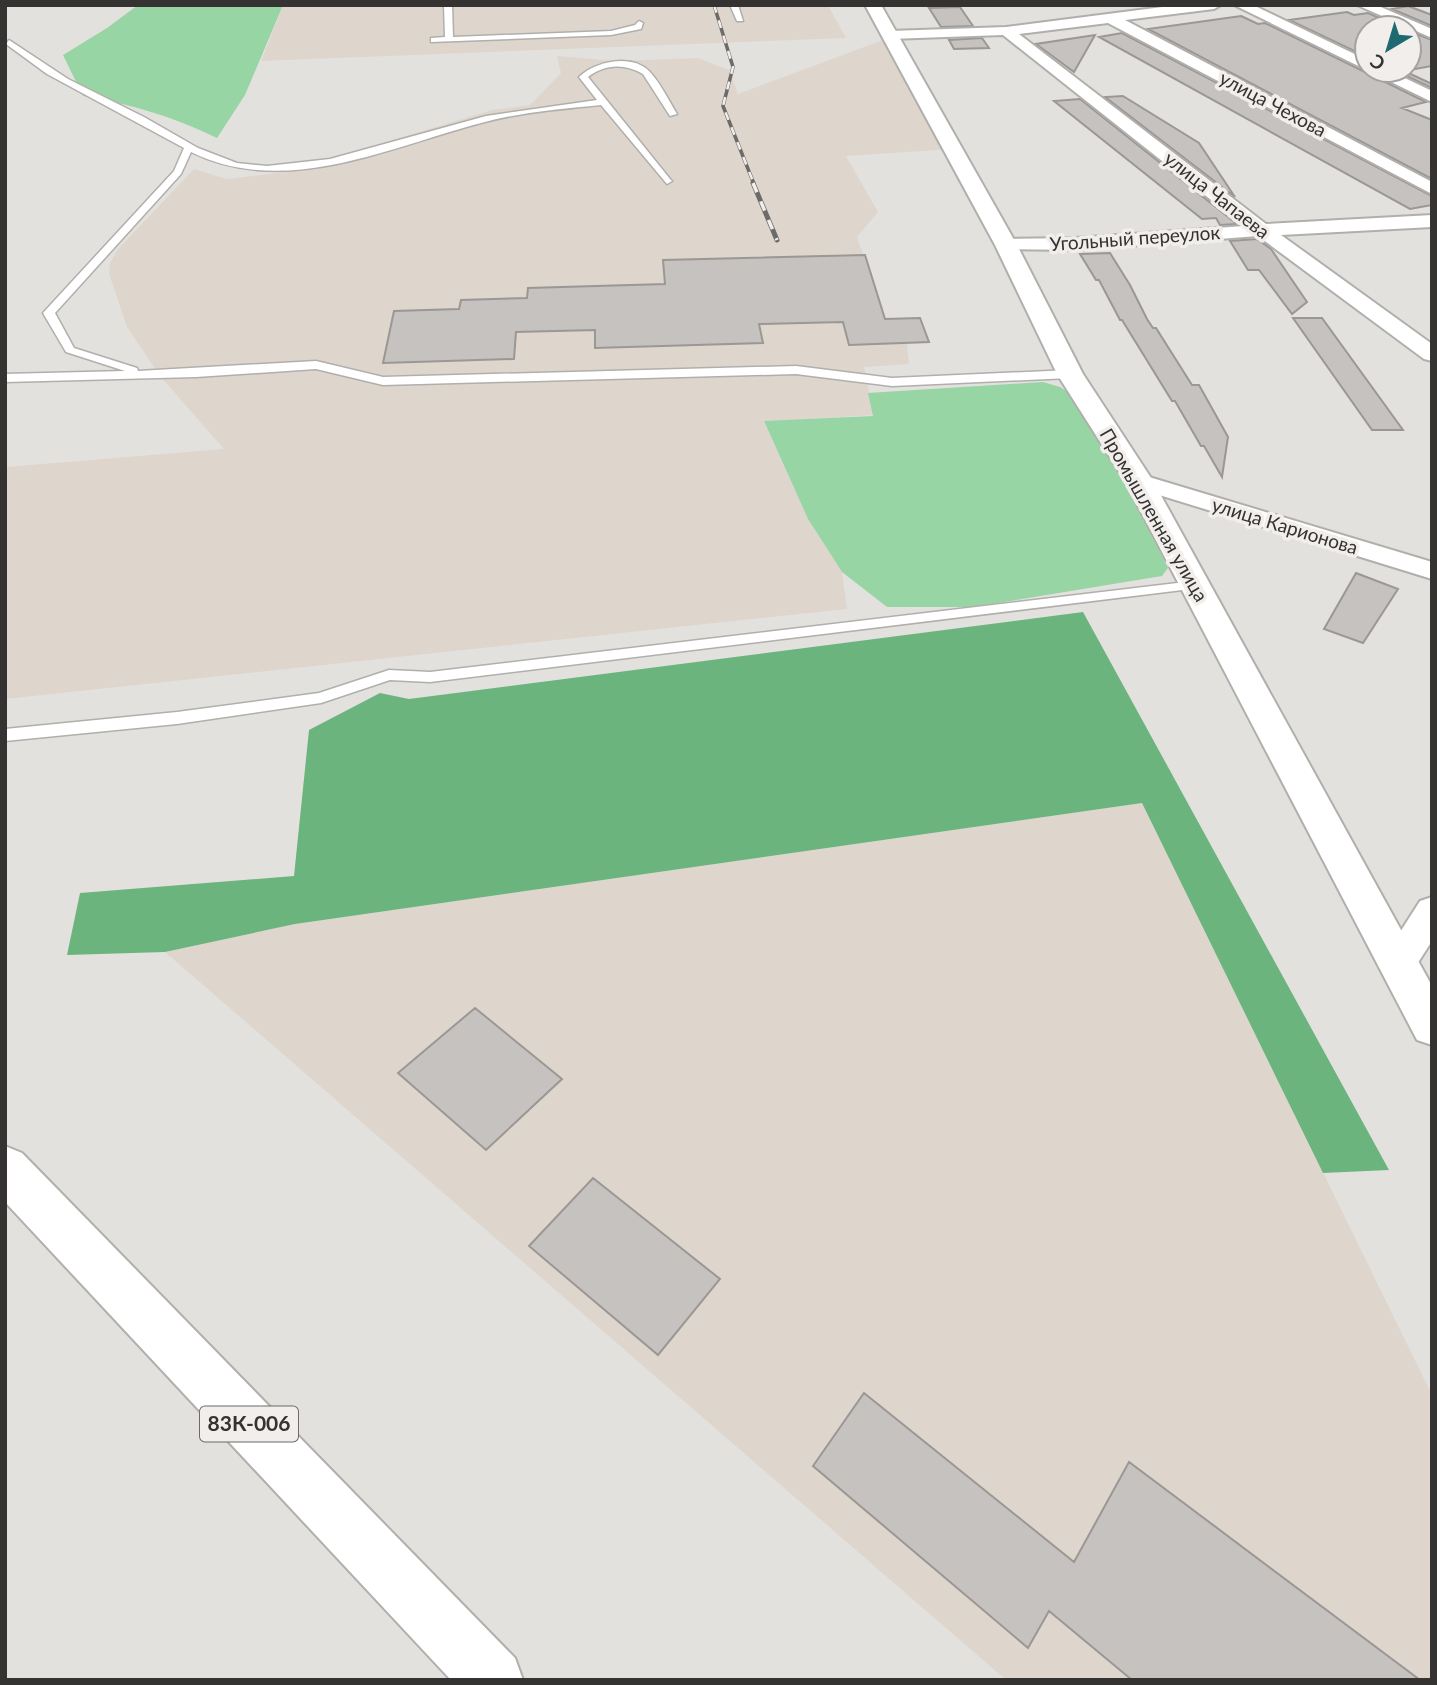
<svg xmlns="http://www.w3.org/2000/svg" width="1437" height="1685" font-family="Lato,sans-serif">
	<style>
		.built { fill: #ded6cd }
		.green { fill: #97d5a5 }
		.forest { fill: #6cb47e }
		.building { fill: #c5c2c0; stroke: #9a9794; stroke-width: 2 }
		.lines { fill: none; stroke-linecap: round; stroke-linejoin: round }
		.service-casing { stroke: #b1afac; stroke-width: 3 }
		.minor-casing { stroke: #b1afac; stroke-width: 4 }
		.tertiary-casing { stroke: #b1afac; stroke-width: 4 }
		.primary-casing { stroke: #b1afac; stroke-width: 4 }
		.service { fill: #fff; fill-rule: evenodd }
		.minor { fill: #fff; fill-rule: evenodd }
		.tertiary { fill: #fff; fill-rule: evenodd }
		.primary { fill: #fff; fill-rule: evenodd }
		.rail-far1-casing { stroke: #6d6b69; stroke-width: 3.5 }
		.rail-casing { stroke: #6d6b69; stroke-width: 5 }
		.rail-far1 { stroke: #f1eeeb; stroke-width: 2.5; stroke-dasharray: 8; stroke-linecap: butt }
		.rail { stroke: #f1eeeb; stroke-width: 3.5; stroke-dasharray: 10; stroke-linecap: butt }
		.labels { text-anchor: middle; stroke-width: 7; stroke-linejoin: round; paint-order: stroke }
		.far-street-label { font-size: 19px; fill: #343331; stroke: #f1eeeb }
		.shield { fill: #f1eeeb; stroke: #6d6b69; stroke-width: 2 }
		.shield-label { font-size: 21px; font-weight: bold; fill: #343331 }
	</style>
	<rect width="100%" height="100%" fill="#e3e1de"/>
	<path class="built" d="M283 5H828L846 38 261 61Z
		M891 37 953 149 846 156 878 212 857 237 885 319 920 318 929 342 907 343 909 364 864 367 874 415 764 422 808 519 842 572 847 609 5 699V467L224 449 160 376 127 327 109 274 110 263 118 249 194 169 227 179 286 172 492 110 530 105 561 73 557 56 616 61 698 58 729 70 738 94Z
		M1142 803 1432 1395V1680H1006L165 952 295 924Z"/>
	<path class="green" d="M138 5H283L245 95 217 138C174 117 131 104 83 96L63 55 107 28Z
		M1043 382 1060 387 1074 396 1128 489 1168 568 1162 576 974 607H887L842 572 808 519 764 421 873 416 868 393Z"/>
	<path class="forest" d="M1083 612 1389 1170 1323 1173 1142 803 295 924 165 952 67 955 80 893 294 876 309 730 380 693 409 699Z"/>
	<path class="building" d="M1408 6 1432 15V26L1392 9Z
		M960 7 973 26 941 27 929 8Z
		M1347 12 1354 15 1368 13 1403 28H1367V57L1289 20Z
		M1241 16 1258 24 1265 23 1426 102 1402 108 1432 120V179L1148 29Z
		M1409 31 1432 40V66L1404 71 1432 84V88L1394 70H1409Z
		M1122 33 1432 196V205L1410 209 1099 37Z
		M1095 35 1074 72 1036 44Z
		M982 38 989 48 954 49 949 40Z
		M1123 96 1199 143 1235 197 1105 97Z
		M1080 99 1237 224 1220 225 1216 218 1202 219 1054 101Z
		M1257 239 1271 249 1307 302 1292 314 1259 270H1248L1230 241Z
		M1110 253 1130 285 1147 319 1153 328H1156L1192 385H1199L1228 437 1222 477 1204 446H1201L1175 401H1172L1122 320H1120L1099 280H1096L1080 254Z
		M865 255 885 319 920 318 929 342 849 345 843 322 759 324 763 343 595 348V330L516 332 514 359 383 363 394 311 459 309 461 300 527 298 528 288 665 284 663 260Z
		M1293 318H1322L1403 430H1372Z
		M1356 573 1398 589 1363 643 1324 629Z
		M475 1008 562 1079 486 1150 398 1073Z
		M593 1178 720 1279 658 1355 529 1246Z
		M864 1393 1074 1562 1129 1462 1420 1680H1132L1049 1611 1028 1648 813 1466Z"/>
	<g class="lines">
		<defs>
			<path id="service" d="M444 5H452L453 37 611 31 635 25 639 21 643 23 641 29 611 35 431 42V38L445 37Z
				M730 5H738L743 21H737Z
				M9 40 68 79 144 117 198 148 237 163 267 166 330 159 486 116 597 100 579 77C595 61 633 53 650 72 661 84 669 101 677 114L670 116 643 74C625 63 604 64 588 77L670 179 672 181 667 184 601 105C562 109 523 112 485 122 391 146 286 199 191 152L181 174 55 313 74 348 137 368 138 371 316 361 383 377 796 366 892 378 1070 370 1076 374 1070 378 892 386 796 374 383 385 316 369 196 377 5 382V374L125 371 66 352 43 313 174 171 184 148 47 74 6 44Z
				M1194 581 1201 585 1199 588 430 682 390 680 321 703 177 724 5 741V729L177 712 319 693 389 670 430 672Z"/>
			<path id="minor" d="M1178 5H1221L1214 9 1125 20 1432 182V194L1108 23 1019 34 1266 224 1432 215V227L1281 235 1432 344V361L1424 359 1258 236 1076 250 999 249 996 245 1006 239 1076 238 1244 226 1003 35 890 39 883 35 890 31 1006 27Z
				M1234 5H1253L1367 60V70H1388L1432 91V102Z
				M1357 5H1376L1432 29V38Z
				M1139 474 1432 562V579L1130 486 1127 481 1130 476Z
				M1432 897V941L1410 975 1397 980 1384 975 1379 965 1420 901Z"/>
			<path id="tertiary" d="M865 5H881L1017 245 1083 374 1153 481 1432 986V1045L1417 1040 1125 481 1057 374 995 245Z"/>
			<path id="primary" d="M5 1146 22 1153 515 1658 523 1680H451L5 1202Z"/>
		</defs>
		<use href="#service" class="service-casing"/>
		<use href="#minor" class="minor-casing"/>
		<use href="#tertiary" class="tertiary-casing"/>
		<use href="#primary" class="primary-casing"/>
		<use href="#service" class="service"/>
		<use href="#minor" class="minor"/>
		<use href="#tertiary" class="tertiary"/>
		<use href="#primary" class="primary"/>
		<defs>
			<path id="rail-far1" d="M714 5 733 67 723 106 754 184"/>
			<path id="rail" d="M753 183 777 240"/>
		</defs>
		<use href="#rail-far1" class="rail-far1-casing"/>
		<use href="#rail" class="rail-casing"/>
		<use href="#rail-far1" class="rail-far1"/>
		<use href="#rail" class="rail"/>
	</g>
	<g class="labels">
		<g class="far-street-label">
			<text transform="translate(1273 104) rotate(28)" y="7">улица Чехова</text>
			<text transform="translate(1217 195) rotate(38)" y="7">улица Чапаева</text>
			<text transform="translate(1135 238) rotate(-4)" y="7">Угольный переулок</text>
			<text transform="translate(1154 515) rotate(60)" y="7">Промышленная улица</text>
			<text transform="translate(1285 526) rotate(17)" y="7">улица Карионова</text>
		</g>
		<rect class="shield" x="200" y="1406.5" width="98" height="35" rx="5"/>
		<g class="shield-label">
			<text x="249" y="1431">83К-006</text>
		</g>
	</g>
	<rect width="1437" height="1685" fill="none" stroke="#343331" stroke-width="14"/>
	<g transform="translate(1388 49) rotate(218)"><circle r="33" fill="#f1eeeb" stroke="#a5a3a1" stroke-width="2"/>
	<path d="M0-5L12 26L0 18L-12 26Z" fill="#1e6a71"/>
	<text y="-10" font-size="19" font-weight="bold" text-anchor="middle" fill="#343331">С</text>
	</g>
</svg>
